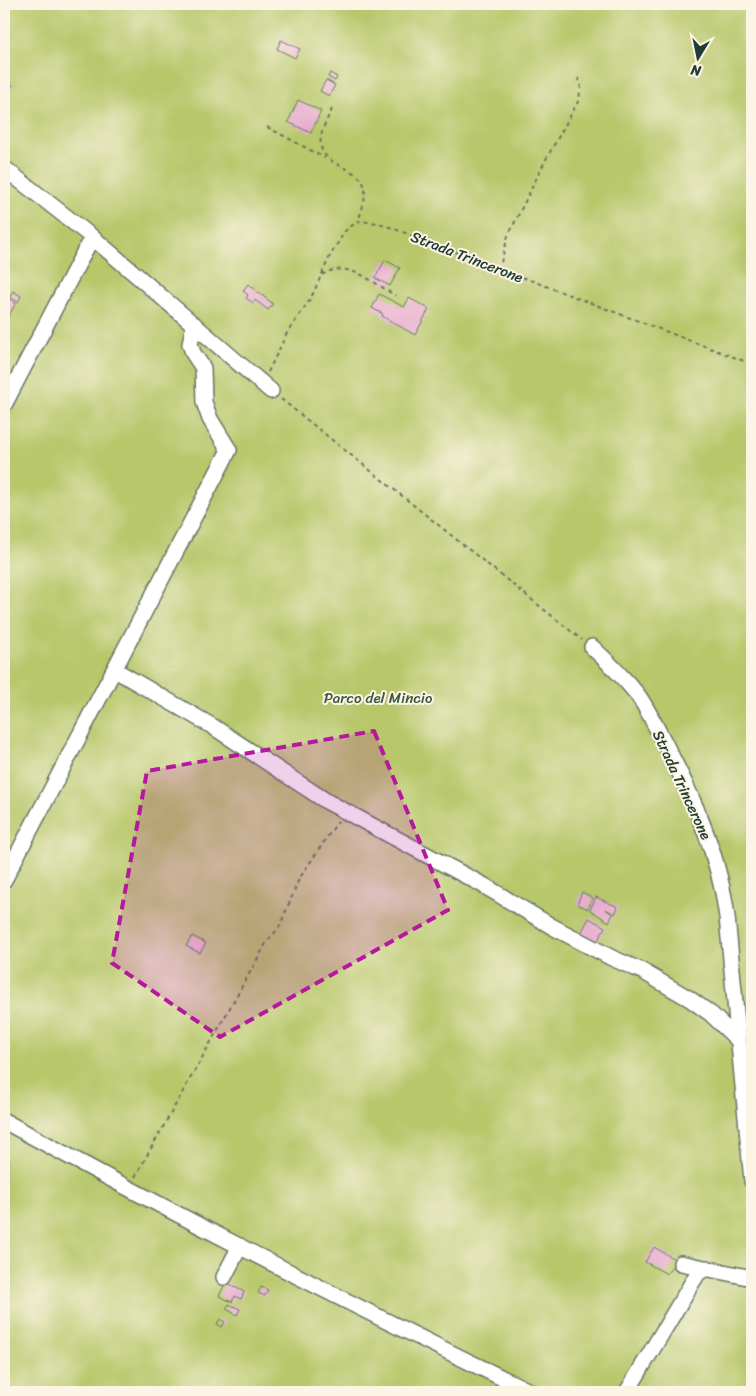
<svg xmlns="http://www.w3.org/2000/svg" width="756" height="1396" font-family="Sriracha,sans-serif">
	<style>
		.green { fill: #b7c76a; stroke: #6b824f }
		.building { fill: #e7add0 }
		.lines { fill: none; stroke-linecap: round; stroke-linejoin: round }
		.minor-casing { stroke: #667664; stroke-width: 18 }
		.path { stroke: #667664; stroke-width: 2; stroke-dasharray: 4 4; stroke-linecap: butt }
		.minor { stroke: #fff; stroke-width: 15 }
		.marked { fill: #b5179e; fill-opacity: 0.2; stroke: #b5179e; stroke-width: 4; stroke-dasharray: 10 6; stroke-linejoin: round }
		.labels { text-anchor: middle; stroke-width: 4; stroke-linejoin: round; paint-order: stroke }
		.street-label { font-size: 15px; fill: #1f3d34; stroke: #fcf5e5 }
		.park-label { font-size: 15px; fill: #3d593f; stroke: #fcf5e5 }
	</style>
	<rect width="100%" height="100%" fill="#fcf5e5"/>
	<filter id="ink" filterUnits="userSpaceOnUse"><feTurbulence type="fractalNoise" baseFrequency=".02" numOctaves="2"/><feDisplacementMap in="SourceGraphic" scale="10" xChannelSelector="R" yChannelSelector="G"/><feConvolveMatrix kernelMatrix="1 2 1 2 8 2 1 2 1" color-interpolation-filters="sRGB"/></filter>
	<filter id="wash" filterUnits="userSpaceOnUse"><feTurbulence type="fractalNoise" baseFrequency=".0096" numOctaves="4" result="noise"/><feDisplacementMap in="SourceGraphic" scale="20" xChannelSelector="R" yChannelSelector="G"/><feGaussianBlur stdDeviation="1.12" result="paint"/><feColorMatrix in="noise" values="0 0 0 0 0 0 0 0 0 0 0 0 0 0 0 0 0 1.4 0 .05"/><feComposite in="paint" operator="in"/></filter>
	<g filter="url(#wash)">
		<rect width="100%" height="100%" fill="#ebe0bd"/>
		<path class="green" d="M4 4H752V1392H4Z"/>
		<g id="blocks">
			<path class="building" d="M281 40 300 49 295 58 277 49Z
				M330 73 337 77 335 81 328 77Z
				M4 78 13 85 4 98Z
				M326 80 335 85 329 96 320 91Z
				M298 100 321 111 311 133 288 122Z
				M385 260 400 268 390 286 375 278Z
				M248 284 273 304 268 310 255 300 253 303 246 298 248 295 243 291Z
				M13 291 21 296 18 302 10 297Z
				M379 294 404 307 409 298 429 309 415 335 382 316 383 314 372 308Z
				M6 297 16 303 4 324V300Z
				M582 892 593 898 588 909 577 904Z
				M596 897 618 907 615 914 605 909 613 914 609 922 590 910Z
				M589 918 605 927 596 944 580 935Z
				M192 936 206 943 200 953 186 946Z
				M654 1247 676 1260 667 1274 645 1262Z
				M226 1282 244 1292 241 1299 235 1296 232 1302 219 1296Z
				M261 1287 268 1290 265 1296 258 1293Z
				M229 1304 240 1309 237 1315 226 1309Z
				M220 1319 225 1322 222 1327 217 1324Z"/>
		</g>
	</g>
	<g filter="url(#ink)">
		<use href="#blocks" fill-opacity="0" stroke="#667664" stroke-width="1"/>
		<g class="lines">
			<defs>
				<path id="minor" d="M4 168 92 237 271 391
					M4 405 92 237
					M592 647C608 662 624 678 637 694 647 707 654 724 662 738 692 795 719 853 727 917L752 1181
					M115 670 212 726 326 801 483 885 553 927 612 958 642 971 690 999 711 1014 738 1040
					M4 880 229 450 210 419 204 402 203 368 193 353 190 344 194 324
					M4 1121C177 1216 353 1306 531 1392
					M681 1263 752 1278
					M224 1277 240 1246
					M627 1392 693 1281 698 1273 707 1268"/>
			</defs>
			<use href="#minor" class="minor-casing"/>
			<path class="path" d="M332 109C328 118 322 128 321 137 315 171 369 163 365 195 364 204 361 213 358 221
				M267 127 325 158
				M499 270 508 236 545 161 579 100 581 84 578 78
				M322 275C347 258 375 284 396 296
				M268 372 287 333 311 298 330 256 345 231 358 221 379 223 752 364
				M281 399 582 640
				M135 1177 268 940 279 928 299 879 338 821"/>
			<use href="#minor" class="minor"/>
		</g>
	</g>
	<path class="marked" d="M374 731 448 910 220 1037 112 963 147 771Z"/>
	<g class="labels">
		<g class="street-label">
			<text transform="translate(467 257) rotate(21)" y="5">Strada Trincerone</text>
			<text transform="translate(682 785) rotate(65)" y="5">Strada Trincerone</text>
		</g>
		<g class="park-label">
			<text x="378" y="703">Parco del Mincio</text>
		</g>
	</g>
	<rect width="756" height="1396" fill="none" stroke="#fcf5e5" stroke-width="20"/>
	<g transform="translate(698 58) rotate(190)" stroke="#fcf5e5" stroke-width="4" paint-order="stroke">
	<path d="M0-4L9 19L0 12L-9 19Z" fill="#1f3d34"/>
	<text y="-8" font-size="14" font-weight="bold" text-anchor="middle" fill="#1f3d34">N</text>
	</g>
</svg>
